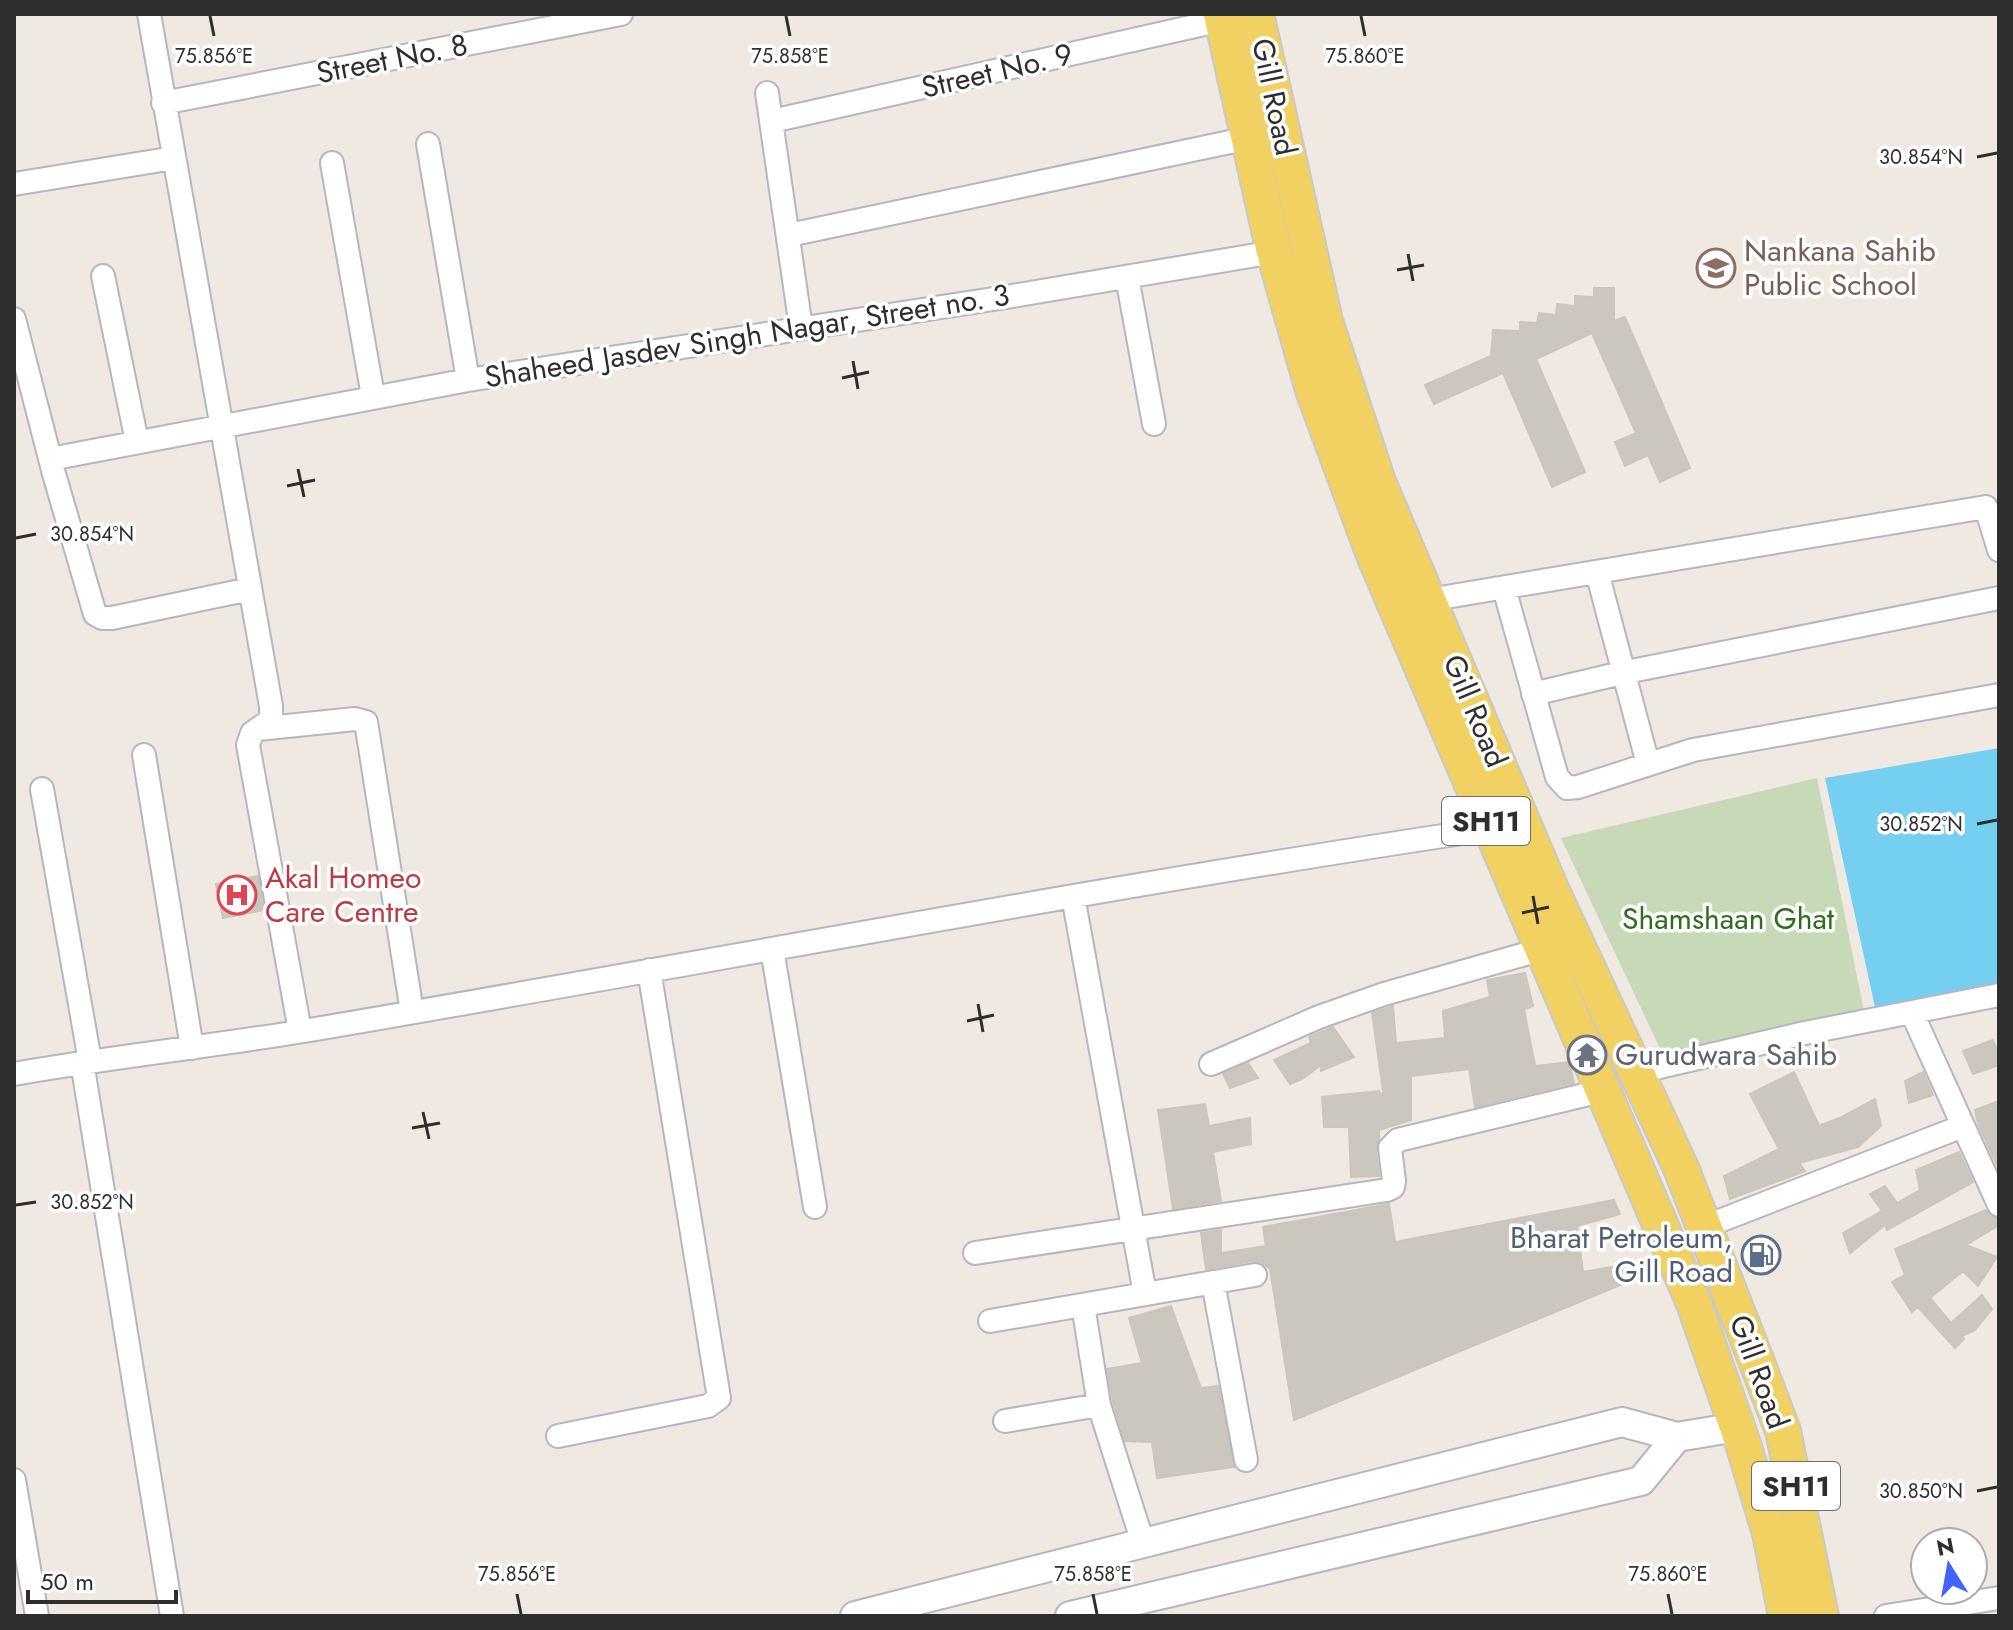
<svg xmlns="http://www.w3.org/2000/svg" width="2013" height="1630" font-family="Jost,sans-serif">
	<style>
		.cemetery { fill: #c8d9b8 }
		.water { fill: #75cff0 }
		.building { fill: #cbc7bf; stroke: #cbc5ba; stroke-width: 2 }
		.lines { fill: none; stroke-linecap: round; stroke-linejoin: round }
		.minor-casing { stroke: #b4b7c1; stroke-width: 26 }
		.tertiary-casing { stroke: #b4b7c1; stroke-width: 32 }
		.primary-casing { stroke: #c9c9c9; stroke-width: 38 }
		.minor { stroke: #fff; stroke-width: 22 }
		.tertiary { stroke: #fff; stroke-width: 28 }
		.primary { stroke: #f2d163; stroke-width: 34 }
		.ticks { fill: none; stroke: #2e2e2e; stroke-width: 3 }
		.labels { text-anchor: middle; stroke-width: 7; stroke-linejoin: round; paint-order: stroke }
		.shield { fill: #fff; stroke: #6d6d6d; stroke-width: 2 }
		.shield-label { font-size: 28px; font-weight: bold; fill: #2e2e2e }
		.street-label { font-size: 30px; fill: #2e2e2e; stroke: #fff }
		.education-label { font-size: 30px; fill: #785e54; stroke: #fff; text-anchor: start }
		.health-label { font-size: 30px; fill: #be3a42; stroke: #fff; text-anchor: start }
		.park-label { font-size: 30px; fill: #2c6e1b; stroke: #fff }
		.worship-label { font-size: 30px; fill: #5b616d; stroke: #fff; text-anchor: start }
		.service-label { font-size: 30px; fill: #4e5e75; stroke: #fff; text-anchor: end }
		.ticks-label { font-size: 20px; text-anchor: middle; fill: #2e2e2e; stroke: #fff; stroke-width: 7; stroke-linejoin: round; paint-order: stroke }
	</style>
	<rect width="100%" height="100%" fill="#efe9e1"/>
	<path class="cemetery" d="M1817 778 1864 1011 1662 1053 1561 838Z"/>
	<path class="water" d="M1999 748V982L1875 1007 1825 778Z"/>
	<path class="building" d="M1594 288H1614V321L1625 317 1690 468 1660 482 1648 455 1625 466 1615 442 1636 433 1592 333 1536 359 1585 472 1552 487 1503 373 1434 404 1425 385 1491 356 1493 330 1520 331V322L1537 323 1539 313 1556 315 1557 304 1575 306V296L1594 297Z
		M258 876 264 910 223 918 216 884Z
		M1525 973 1533 1006 1524 1009 1535 1066 1569 1062 1574 1083 1475 1107 1469 1069 1411 1076V1120L1379 1130V1139L1376 1150 1379 1176 1351 1177 1349 1127H1324L1322 1097 1379 1091 1384 1098 1372 1013 1393 1006 1396 1043 1445 1038 1443 1011 1490 997 1487 980Z
		M1333 1027 1354 1057 1321 1071V1065L1302 1079 1290 1084 1274 1060 1311 1043 1309 1037Z
		M1993 1040 1999 1055V1065L1973 1074 1963 1051Z
		M1248 1063 1258 1078 1230 1088 1223 1074Z
		M1794 1072 1819 1126 1842 1117 1875 1099 1881 1126 1858 1147 1799 1163 1805 1171 1730 1199 1724 1176 1779 1149 1750 1094Z
		M1923 1072 1933 1095 1909 1103 1905 1081Z
		M1999 1101V1168H1998L1978 1124 1975 1110Z
		M1205 1104 1209 1126 1250 1118 1251 1144 1213 1152 1221 1201 1173 1209 1158 1110Z
		M1959 1152 1973 1182 1887 1230 1885 1225 1850 1253 1843 1233 1882 1211 1870 1194 1885 1186 1897 1203 1920 1190 1916 1170Z
		M1614 1200 1620 1214 1577 1226 1583 1272 1635 1263 1630 1281 1294 1420 1270 1269 1261 1262 1253 1261 1206 1269 1201 1233 1221 1230V1253L1266 1246 1263 1227 1389 1204 1395 1242Z
		M1986 1210 1990 1216 1998 1219 1999 1225 1966 1245 1997 1257 1978 1286 1963 1271 1930 1298 1951 1323 1982 1295 1992 1309 1975 1330 1962 1336 1964 1339 1955 1348 1918 1307 1912 1312 1892 1282 1905 1275 1895 1249Z
		M1171 1306 1201 1388 1218 1386 1234 1467 1157 1478 1152 1442 1125 1441 1113 1402 1107 1369 1142 1363 1129 1318Z"/>
	<g class="lines">
		<defs>
			<path id="minor" d="M149 14 271 706V720L252 733 248 745 300 1031
				M767 93 801 328
				M163 103 621 14
				M772 121 1222 20
				M428 144 468 380
				M332 163 373 396
				M14 184 174 158
				M789 235 1249 138
				M103 276 137 442
				M1127 277 1154 424
				M14 319 54 474 95 614 102 618H112L250 589
				M50 459 468 380 1000 298 1274 252
				M1597 572 1648 764
				M1504 588 1557 777 1567 788 1578 787 1693 750 1999 695
				M1428 600 1986 507 1999 550
				M1533 694 1626 672 1999 598
				M258 729 355 719 366 722 412 1012
				M144 755 192 1048
				M42 789 90 1061
				M1073 896 1145 1294
				M772 949 815 1207
				M1912 1013 1999 1205
				M82 1062 172 1616
				M1211 1064 1319 1017 1384 994 1543 949
				M1638 1072 1805 1033 1999 995
				M14 1074C110 1057 207 1047 304 1031 699 964 1093 888 1489 829
				M1704 1227 1963 1126
				M975 1253 1387 1190 1393 1187 1394 1181 1390 1148 1398 1140 1605 1090
				M1213 1282 1246 1460
				M1083 1305 1099 1405 1143 1543
				M990 1321 1255 1275
				M1005 1421 1099 1405
				M558 1436 708 1406 719 1398 649 970
				M14 1480 37 1616
				M1886 1616 1999 1598"/>
			<path id="tertiary" d="M855 1616 1622 1422 1677 1437 1737 1427
				M1070 1616 1641 1481 1677 1437"/>
			<path id="primary" d="M1221 14 1274 252 1313 390 1374 555 1695 1306 1744 1447 1770 1533 1786 1616
				M1256 14 1325 321 1378 482 1551 889 1681 1168 1756 1360 1783 1431 1821 1616"/>
		</defs>
		<use href="#minor" class="minor-casing"/>
		<use href="#tertiary" class="tertiary-casing"/>
		<use href="#primary" class="primary-casing"/>
		<use href="#minor" class="minor"/>
		<use href="#tertiary" class="tertiary"/>
		<use href="#primary" class="primary"/>
	</g>
	<path class="ticks" d="M210 16 214 36M786 16 790 36M1361 16 1365 36M1977 157 1997 153M1408 254 1413 281M1397 270 1424 265M853 361 858 389M842 378 869 372M298 469 304 497M287 486 315 480M16 538 36 534M1977 824 1997 820M1533 896 1538 924M1522 913 1549 907M978 1004 983 1032M967 1021 994 1015M423 1112 429 1139M412 1128 440 1123M16 1205 36 1202M1977 1491 1997 1487M517 1594 521 1614M1093 1594 1097 1614M1668 1594 1672 1614"/>
	<defs>
		<symbol id="school-ring" viewBox="-11 -11 22 22"><circle r="9.5" fill="#fff" stroke="#8d6e63" stroke-width="1.5"/><path d="M0-5L7-2L0 1L-7-2ZM-4 1L0 2.5L4 1V4Q0 6-4 4Z" fill="#8d6e63"/></symbol>
		<symbol id="hospital-ring" viewBox="-11 -11 22 22"><circle r="9.5" fill="#fff" stroke="#e0444e" stroke-width="1.5"/><path d="M-5-5h3v3.5h4V-5h3V5h-3V1.5h-4V5h-3Z" fill="#e0444e"/></symbol>
		<symbol id="temple-ring" viewBox="-11 -11 22 22"><circle r="9.5" fill="#fff" stroke="#6b7280" stroke-width="1.5"/><path d="M0-6L5-2H3V0L6.5 2.5H4V6H1.5V3h-3V6H-4V2.5H-6.5L-3 0V-2H-5Z" fill="#6b7280"/></symbol>
		<symbol id="fuel-ring" viewBox="-11 -11 22 22"><circle r="9.5" fill="#fff" stroke="#5c6f8a" stroke-width="1.5"/><path d="M-5.5-6h7V0h2V4h1.3V-2.5L3-4.5l.8-.8L6-3V5H2.5V1h-1V6h-7ZM-4.2-4.7v3.2H.2V-4.7Z" fill="#5c6f8a"/></symbol>
	</defs>
	<g fill-rule="evenodd">
		<use href="#school-ring" x="1694" y="246" width="44" height="44"/>
		<use href="#hospital-ring" x="215" y="873" width="44" height="44"/>
		<use href="#temple-ring" x="1565" y="1033" width="44" height="44"/>
		<use href="#fuel-ring" x="1739" y="1233" width="44" height="44"/>
	</g>
	<g class="labels">
		<g class="shield">
			<rect x="1442" y="797" width="88" height="48" rx="6"/>
			<rect x="1752" y="1462" width="88" height="48" rx="6"/>
		</g>
		<g class="shield-label">
			<text x="1486" y="831">SH11</text>
			<text x="1796" y="1496">SH11</text>
		</g>
		<g class="street-label">
			<text transform="translate(392 59) rotate(-11)" y="10">Street No. 8</text>
			<text transform="translate(997 71) rotate(-13)" y="10">Street No. 9</text>
			<text transform="translate(1274 97) rotate(78)" y="10">Gill Road</text>
			<text transform="translate(747 336) rotate(-9)" y="10">Shaheed Jasdev Singh Nagar, Street no. 3</text>
			<text transform="translate(1475 711) rotate(67)" y="10">Gill Road</text>
			<text transform="translate(1759 1372) rotate(70)" y="10">Gill Road</text>
		</g>
		<g class="education-label">
			<text x="1744" y="261">Nankana Sahib<tspan x="1744" dy="34">Public School</tspan></text>
		</g>
		<g class="health-label">
			<text x="265" y="888">Akal Homeo<tspan x="265" dy="34">Care Centre</tspan></text>
		</g>
		<g class="park-label">
			<text x="1728" y="929">Shamshaan Ghat</text>
		</g>
		<g class="worship-label">
			<text x="1615" y="1065">Gurudwara Sahib</text>
		</g>
		<g class="service-label">
			<text x="1733" y="1248">Bharat Petroleum,<tspan x="1733" dy="34">Gill Road</tspan></text>
		</g>
	</g>
	<g class="ticks-label">
		<text x="214" y="63">75.856°E</text>
		<text x="790" y="63">75.858°E</text>
		<text x="1365" y="63">75.860°E</text>
		<text x="1921" y="164">30.854°N</text>
		<text x="92" y="541">30.854°N</text>
		<text x="1921" y="831">30.852°N</text>
		<text x="92" y="1209">30.852°N</text>
		<text x="1921" y="1498">30.850°N</text>
		<text x="517" y="1581">75.856°E</text>
		<text x="1093" y="1581">75.858°E</text>
		<text x="1668" y="1581">75.860°E</text>
	</g>
	<rect width="2013" height="1630" fill="none" stroke="#2e2e2e" stroke-width="32"/>
	<g transform="translate(1949 1566) rotate(349)"><circle r="38" fill="#ffffff" stroke="#ababab" stroke-width="2"/>
	<path d="M0-6L14 30L0 20L-14 30Z" fill="#4264fb"/>
	<text y="-12" font-size="22" font-weight="bold" text-anchor="middle" fill="#2e2e2e">N</text>
	</g>
	<path d="M28 1590v12h148v-12" fill="none" stroke="#2e2e2e" stroke-width="4"/>
	<text x="40" y="1590" font-size="24" fill="#2e2e2e" stroke="#ffffff" stroke-width="6" paint-order="stroke">50 m</text>
</svg>
